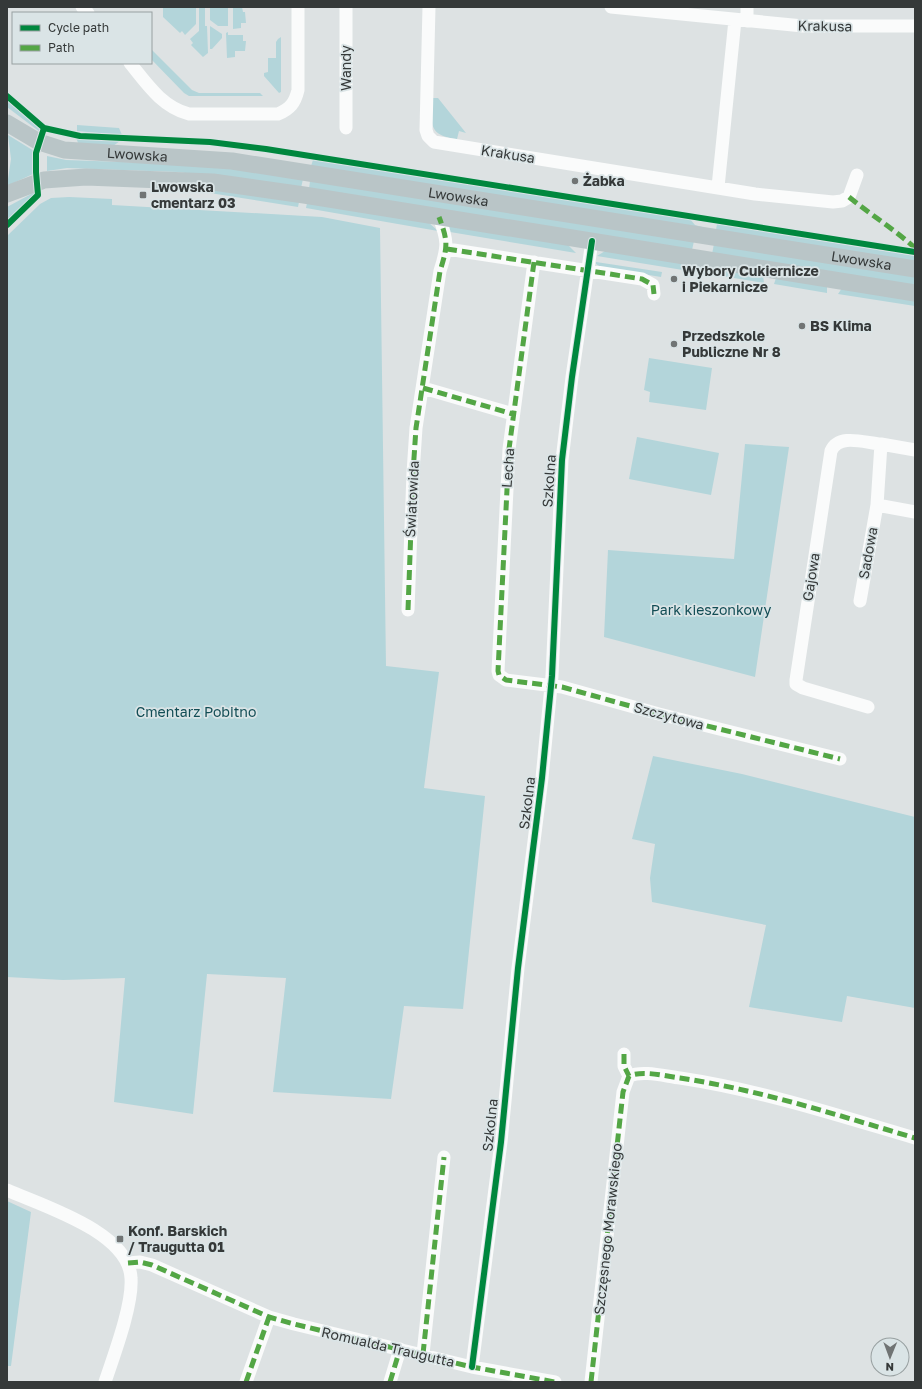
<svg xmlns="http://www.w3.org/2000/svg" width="922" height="1389" font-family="'Golos Text',sans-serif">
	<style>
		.green { fill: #b3d5da }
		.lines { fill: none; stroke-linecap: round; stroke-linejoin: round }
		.minor { stroke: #fafbfb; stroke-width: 13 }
		.major { stroke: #b9c5c7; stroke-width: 17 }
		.quiet { stroke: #53a645; stroke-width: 5; stroke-dasharray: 10 5; stroke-linecap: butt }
		.cycleway-casing { stroke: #dae4e6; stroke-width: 8 }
		.cycleway { stroke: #00873e; stroke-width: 6 }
		.poi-dot { fill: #707474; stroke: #dae4e6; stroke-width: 1.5 }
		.labels { text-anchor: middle; stroke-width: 3.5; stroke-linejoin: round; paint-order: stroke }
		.street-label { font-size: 14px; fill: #353939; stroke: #dae4e6 }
		.poi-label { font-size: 14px; font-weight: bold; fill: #353939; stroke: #dae4e6; text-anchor: start }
		.park-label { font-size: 14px; fill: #124d55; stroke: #dae4e6 }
	</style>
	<rect width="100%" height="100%" fill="#dde2e3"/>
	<path class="green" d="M163 7H195L196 8V24L185 35 182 31 180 33 163 17Z
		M201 7H205V26H207L208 53 203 57 191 45 193 43 190 39 199 31V8Z
		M210 7H228V26H218L210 20Z
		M233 7H242L243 12H245L246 23H241V28L233 29Z
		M210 26 222 34V38L212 49H210Z
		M228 32V35H243V41H246L245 51H235V57L227 58 226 33Z
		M281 37V92L279 93 264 76V73L268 72V58H276V42L278 39Z
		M151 49 192 90 199 93H260L263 96H189L184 93 151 59Z
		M431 98H438L466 133 459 131 457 139C428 136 431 123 431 98Z
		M7 99 40 128V132L7 107Z
		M77 125 119 128 122 135 77 131Z
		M8 135 34 151 33 174 7 186 11 159Z
		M76 137 120 141 113 146 78 143Z
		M47 156 66 160 207 165 303 179 301 188 178 172 67 168 47 171Z
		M313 160 690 219 695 225 706 228 311 166Z
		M310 181 694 241 692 250 309 189Z
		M197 188 299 202 298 207 197 191Z
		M35 192 36 196 7 223V207Z
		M69 197 112 199V205L322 217 380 228 386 666 439 672 424 788 485 796 463 1009 404 1006 391 1099 273 1092 286 978 207 974 193 1114 114 1102 125 978 63 980 7 977V236L40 204 51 198Z
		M307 203 428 222 438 231 306 208Z
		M717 224 915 256V262L716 230Z
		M449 226 568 245 576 253 450 232Z
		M714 244 915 277V285L712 254Z
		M605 251 690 264 689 271 597 256Z
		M596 262 662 272 661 277 601 267 596 264Z
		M699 265 763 275 764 283 710 274 706 269 699 268Z
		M776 278 827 286V293L774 284Z
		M842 288 915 300V306L838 294Z
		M649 358 712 368 706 410 649 402 650 392 644 390Z
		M637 437 719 453 711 495 629 479Z
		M745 444 789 447 755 677 604 637 608 550 734 559Z
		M653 756 742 774 915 817V1008L847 996 842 1022 749 1007 766 925 652 902 650 878 655 844 632 839Z
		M7 1201 31 1212 11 1366H7Z"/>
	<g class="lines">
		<path class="minor" d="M82 7 88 13
			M429 7 426 130 428 136 434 142 755 194 833 202 842 201 849 197 857 175
			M611 7 803 26H915
			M747 7V21
			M130 63C147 84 162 107 189 114H278C290 109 295 103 298 90V7
			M346 128V7
			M718 187 735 20
			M447 249 642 279 653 285 654 294
			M534 262 509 449 498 671 499 675 506 680 562 687 659 714 840 759
			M423 388 513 414
			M877 505 915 512
			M860 601 877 505 881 444 915 450
			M408 610 413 473 416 428 440 271C448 246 448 241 439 217
			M868 707 803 688 796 684V680L831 451C839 433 865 443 881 444
			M624 1054V1066L629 1076
			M7 1190C43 1206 129 1232 131 1278 133 1305 114 1355 105 1382
			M128 1263 140 1262 152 1265 269 1317 294 1324 472 1367 555 1382
			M423 1354 444 1157
			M472 1367 501 1142 518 968 542 778 552 676 562 460 572 377 592 241
			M246 1382 269 1317
			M390 1382 400 1349
			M591 1382 623 1092 629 1076C643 1070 664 1076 680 1078 760 1090 837 1115 915 1138"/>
		<g class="major">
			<path id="s1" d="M7 123 39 142 64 150 232 161 915 269"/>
			<path d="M7 194 44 180 86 177 213 182 304 195 915 293"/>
		</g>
		<path class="quiet" d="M849 197C871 215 894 229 915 248
			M447 249 642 279 653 285 654 294
			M534 262 509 449 498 671 499 675 506 680 562 687 659 714 840 759
			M423 388 513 414
			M408 610 413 473 416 428 440 271C448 246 448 241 439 217
			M624 1054V1066L629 1076
			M128 1263 140 1262 152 1265 269 1317 294 1324 472 1367 555 1382
			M423 1354 444 1157
			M246 1382 269 1317
			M390 1382 400 1349
			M591 1382 623 1092 629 1076C643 1070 664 1076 680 1078 760 1090 837 1115 915 1138"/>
		<defs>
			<path id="cycleway" d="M7 96 44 128 36 153V172L38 195 7 225
				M44 128 80 136 210 142 266 149 915 252
				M472 1367 501 1142 518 968 542 778 552 676 562 460 572 377 592 241"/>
		</defs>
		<use href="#cycleway" class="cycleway-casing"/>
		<use href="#cycleway" class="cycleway"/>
	</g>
	<g class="poi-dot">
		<circle cx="575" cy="181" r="4"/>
		<rect x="139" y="191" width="8" height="8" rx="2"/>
		<circle cx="674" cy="279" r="4"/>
		<circle cx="802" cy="326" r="4"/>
		<circle cx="674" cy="344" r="4"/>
		<rect x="116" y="1235" width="8" height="8" rx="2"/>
	</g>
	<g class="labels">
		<g class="street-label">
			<text transform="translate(825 26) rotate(1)" y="5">Krakusa</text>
			<text transform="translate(346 68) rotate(-90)" y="5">Wandy</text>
			<text transform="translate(508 154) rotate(9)" y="5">Krakusa</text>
			<text dy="5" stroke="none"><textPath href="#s1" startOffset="137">Lwowska</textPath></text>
			<text dy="5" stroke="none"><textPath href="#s1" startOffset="461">Lwowska</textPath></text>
			<text dy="5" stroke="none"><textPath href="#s1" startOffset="869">Lwowska</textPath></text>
			<text transform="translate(508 468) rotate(-86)" y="5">Lecha</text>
			<text transform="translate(549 481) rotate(-86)" y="5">Szkolna</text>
			<text transform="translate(412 499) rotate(-87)" y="5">Światowida</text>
			<text transform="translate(868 553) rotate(-80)" y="5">Sadowa</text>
			<text transform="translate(811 577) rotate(-81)" y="5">Gajowa</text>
			<text transform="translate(669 716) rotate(15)" y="5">Szczytowa</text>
			<text transform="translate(527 803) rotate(-83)" y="5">Szkolna</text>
			<text transform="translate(490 1125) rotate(-84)" y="5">Szkolna</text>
			<text transform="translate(608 1229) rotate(-84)" y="5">Szczęsnego Morawskiego</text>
			<text transform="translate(388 1347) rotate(13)" y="5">Romualda Traugutta</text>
		</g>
		<g class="poi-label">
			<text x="583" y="186">Żabka</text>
			<text x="151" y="192">Lwowska<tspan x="151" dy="16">cmentarz 03</tspan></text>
			<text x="682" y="276">Wybory Cukiernicze<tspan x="682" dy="16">i Piekarnicze</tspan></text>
			<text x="810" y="331">BS Klima</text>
			<text x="682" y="341">Przedszkole<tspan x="682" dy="16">Publiczne Nr 8</tspan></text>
			<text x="128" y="1236">Konf. Barskich<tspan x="128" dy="16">/ Traugutta 01</tspan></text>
		</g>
		<g class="park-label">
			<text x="711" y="615">Park kieszonkowy</text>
			<text x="196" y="717">Cmentarz Pobitno</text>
		</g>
	</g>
	<rect width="922" height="1389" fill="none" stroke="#353939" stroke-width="16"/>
	<rect x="12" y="12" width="140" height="52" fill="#dae4e6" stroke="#98a0a1"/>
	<rect x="20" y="25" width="20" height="6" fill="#00873e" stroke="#98a0a1"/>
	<text x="48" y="32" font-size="12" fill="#353939">Cycle path</text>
	<rect x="20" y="45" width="20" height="6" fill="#53a645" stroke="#98a0a1"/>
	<text x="48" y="52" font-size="12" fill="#353939">Path</text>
	<g transform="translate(890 1357) rotate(181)"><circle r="19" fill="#dae4e6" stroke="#98a0a1"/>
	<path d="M0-3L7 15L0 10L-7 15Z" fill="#707474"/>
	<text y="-6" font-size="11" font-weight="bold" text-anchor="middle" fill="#353939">N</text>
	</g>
</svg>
